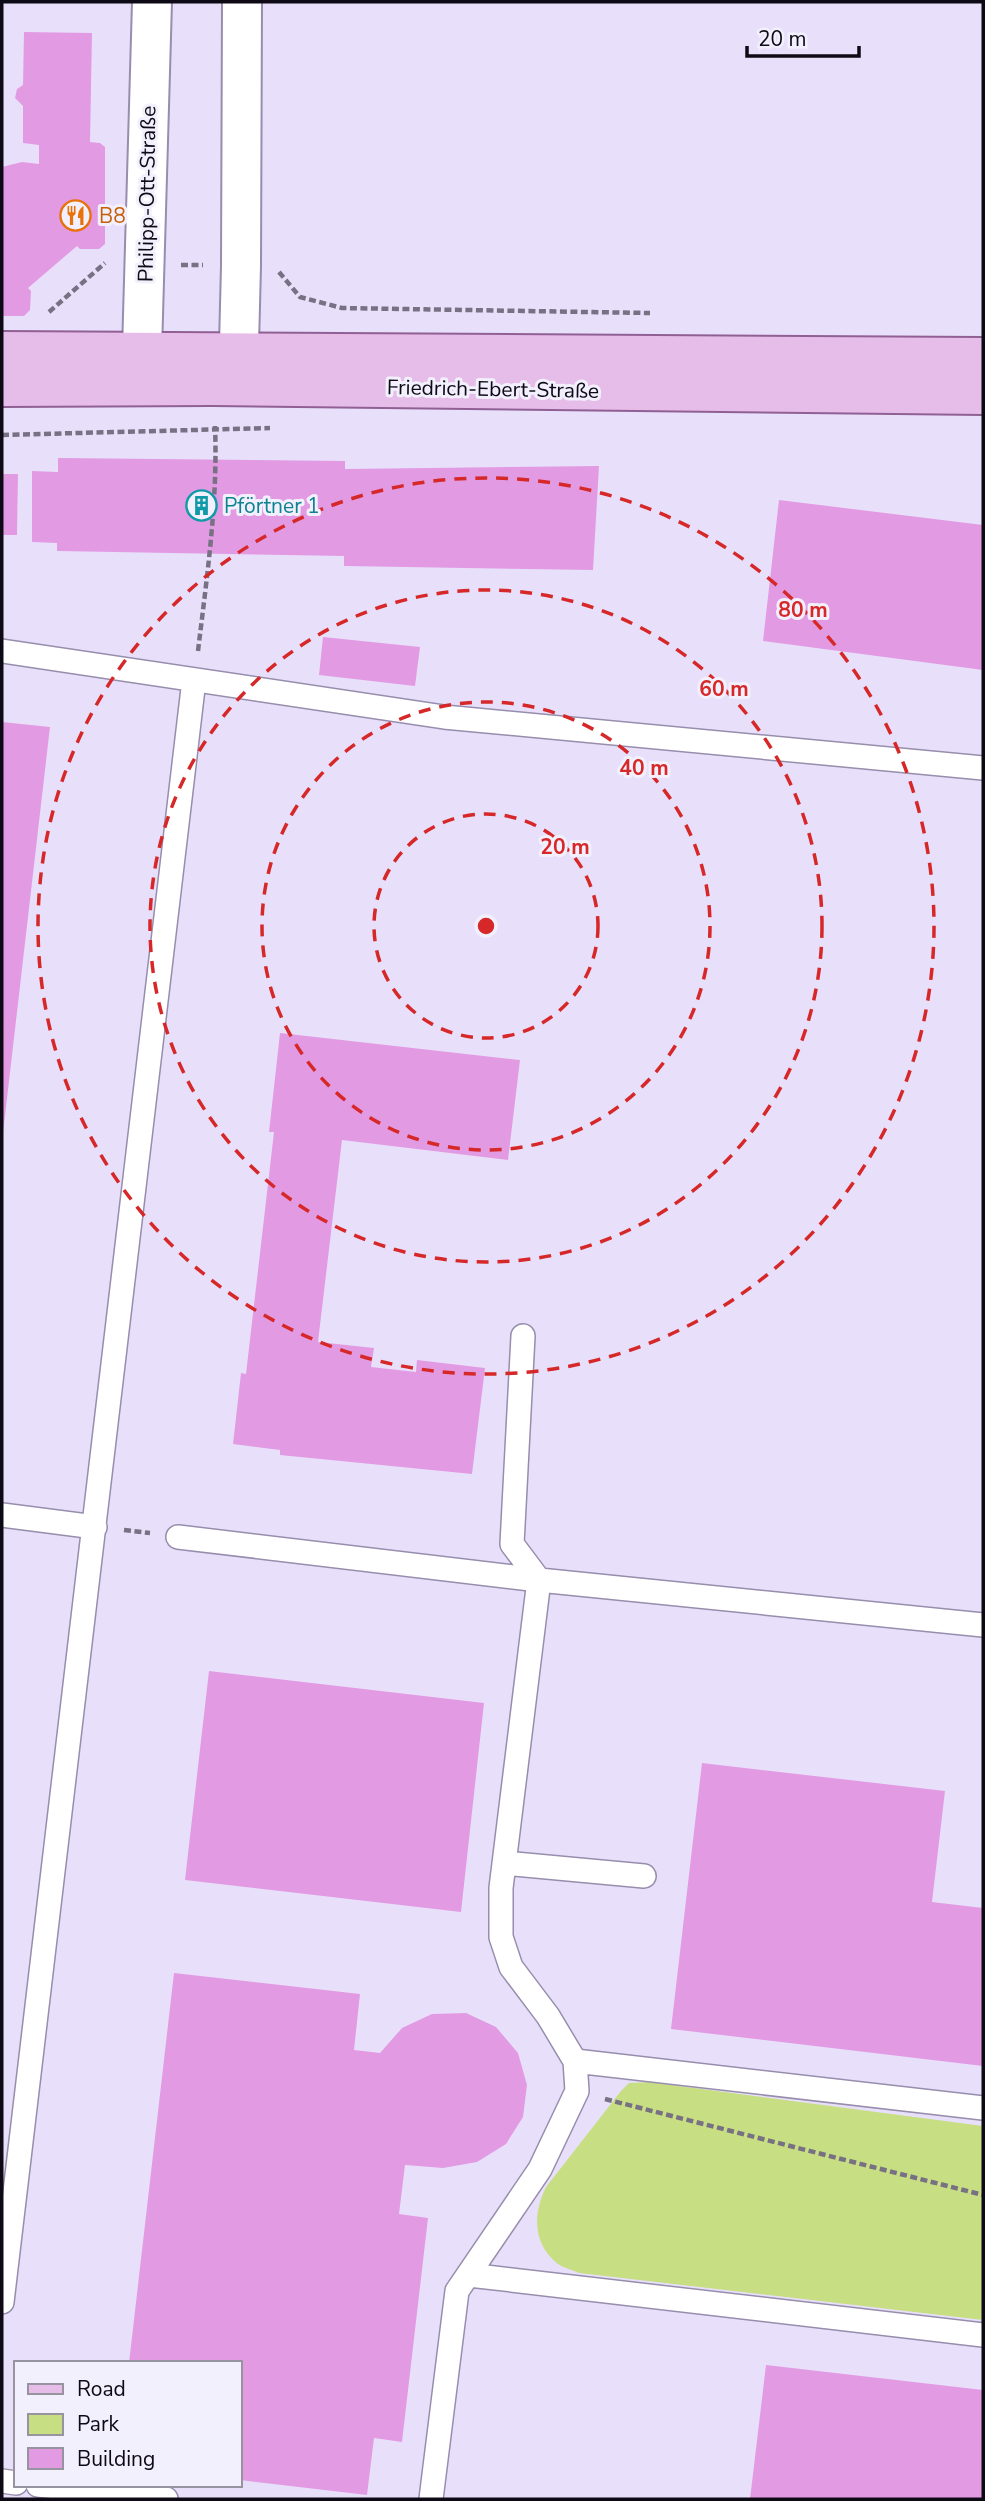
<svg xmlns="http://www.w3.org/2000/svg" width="985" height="2501" font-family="'Nunito Sans',sans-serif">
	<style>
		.green { fill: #c7de83 }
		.building { fill: #e29be3 }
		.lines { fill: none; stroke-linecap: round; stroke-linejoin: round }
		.lane-casing { stroke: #978dac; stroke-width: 26 }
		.street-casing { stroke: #978dac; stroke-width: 42 }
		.primary-casing { stroke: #906094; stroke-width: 42 }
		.path { stroke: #777183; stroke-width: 4.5; stroke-dasharray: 7 3.5; stroke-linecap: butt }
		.lane { stroke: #fff; stroke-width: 23 }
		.street { stroke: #fff; stroke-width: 38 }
		.primary { stroke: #e6bce8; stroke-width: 38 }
		.ring { fill: none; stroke: #d62828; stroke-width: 3.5; stroke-dasharray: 12 9 }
		.labels { text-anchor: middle; stroke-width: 6; stroke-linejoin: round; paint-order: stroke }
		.street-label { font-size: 21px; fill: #0e0a15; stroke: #f3f0fd }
		.food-label { font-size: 21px; fill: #c56008; stroke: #f3f0fd; text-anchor: start }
		.culture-label { font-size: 21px; fill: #0d838f; stroke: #f3f0fd; text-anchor: start }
		.centre { fill: #d62828; stroke: #f3f0fd; stroke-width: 3.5 }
		.ring-label { font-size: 21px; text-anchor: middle; font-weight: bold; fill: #d62828; stroke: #f3f0fd; stroke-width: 6; stroke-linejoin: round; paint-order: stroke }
	</style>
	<rect width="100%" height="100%" fill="#e8e0fb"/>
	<path class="green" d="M649 2082 983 2126V2320L579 2273C573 2270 564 2268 558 2264 532 2244 533 2213 546 2187L621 2091 629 2083Z"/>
	<path class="building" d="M24 32 92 33 90 142 100 143 105 147V244L99 249H80L77 246 28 288 31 291 30 310 24 316H2V167L22 162 39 164V145L23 143V106L15 98 17 89 23 85Z
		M58 458 345 461V469L599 466 593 570 344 566V556L57 551V543L32 542V471L58 472Z
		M2 474H18L17 535H2Z
		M779 500 983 525V670L763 641Z
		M323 637 420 647 415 686 319 675Z
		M2 722 50 727 3 1133H2Z
		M280 1033 520 1060 508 1160 342 1140 318 1342 374 1348 371 1367 416 1372 417 1360 485 1368 472 1474 280 1455V1450L233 1444 241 1373 246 1374 274 1132H269Z
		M209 1671 484 1703 461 1912 185 1880Z
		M702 1763 945 1791 932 1902 983 1908V2066L671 2029Z
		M174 1973 360 1994 354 2050 380 2053 402 2028 432 2014 466 2013 496 2027 518 2053 527 2085 523 2117 506 2144 477 2162 443 2168 405 2165 399 2214 428 2218 402 2442 374 2438 367 2495 240 2480V2363H129Z
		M766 2365 983 2390V2499H750Z"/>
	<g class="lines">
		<defs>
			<path id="lane" d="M2 651 444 717 983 768
				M2 1515 95 1527
				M178 1537 539 1580 983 1625
				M504 1863 644 1876
				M575 2061 983 2108
				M469 2275 983 2335
				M2 2302 194 680
				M2 2481 16 2483
				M38 2485 166 2499
				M431 2499 457 2291 540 2169 577 2091 575 2061 548 2016 511 1967 501 1937V1888L539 1580 512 1544 523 1336"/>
			<path id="street" d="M238 384 241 266 242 2
				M141 385 152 2"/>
			<path id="primary" d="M2 351 983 357
				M2 387 212 386 983 395"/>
		</defs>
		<use href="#lane" class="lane-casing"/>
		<use href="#street" class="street-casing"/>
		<use href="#primary" class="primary-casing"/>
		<path class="path" d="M181 265H203
			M279 272 300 297 342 308 650 313
			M49 312 105 263
			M2 435 270 428
			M198 651C207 576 218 501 215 426
			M124 1530 150 1533
			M605 2099 983 2195"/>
		<use href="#lane" class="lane"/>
		<use href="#street" class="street"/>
		<use href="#primary" class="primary"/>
	</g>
	<g class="ring">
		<circle cx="486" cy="926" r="112"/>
		<circle cx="486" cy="926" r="224"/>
		<circle cx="486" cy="926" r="336"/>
		<circle cx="486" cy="926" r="448"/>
	</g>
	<defs>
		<symbol id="restaurant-ring" viewBox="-11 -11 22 22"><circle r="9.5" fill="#f3f0fd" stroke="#e8710a" stroke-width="1.5"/><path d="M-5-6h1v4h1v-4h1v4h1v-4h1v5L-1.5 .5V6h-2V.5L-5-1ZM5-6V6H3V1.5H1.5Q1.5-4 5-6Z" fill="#e8710a"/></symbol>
		<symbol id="building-ring" viewBox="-11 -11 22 22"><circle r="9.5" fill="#f3f0fd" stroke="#0f9aa8" stroke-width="1.5"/><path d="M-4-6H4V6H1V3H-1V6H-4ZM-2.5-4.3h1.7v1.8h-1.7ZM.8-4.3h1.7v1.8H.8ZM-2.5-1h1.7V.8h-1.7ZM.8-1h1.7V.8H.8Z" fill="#0f9aa8"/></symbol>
	</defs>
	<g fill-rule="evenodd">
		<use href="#restaurant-ring" x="58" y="198" width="35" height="35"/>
		<use href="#building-ring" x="184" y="488" width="35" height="35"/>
	</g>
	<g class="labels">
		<g class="street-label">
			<text transform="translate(147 194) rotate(-89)" y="7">Philipp-Ott-Straße</text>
			<text transform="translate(493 389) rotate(1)" y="7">Friedrich-Ebert-Straße</text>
		</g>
		<g class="food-label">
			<text x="99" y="223">B8</text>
		</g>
		<g class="culture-label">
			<text x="224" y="513">Pförtner 1</text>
		</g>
	</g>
	<circle cx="486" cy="926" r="10" class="centre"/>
	<g class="ring-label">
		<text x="803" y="617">80 m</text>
		<text x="724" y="696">60 m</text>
		<text x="644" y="775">40 m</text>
		<text x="565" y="854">20 m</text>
	</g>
	<rect width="985" height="2501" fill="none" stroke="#0e0a15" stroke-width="7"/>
	<rect x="14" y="2361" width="228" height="126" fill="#f3f0fd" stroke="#9794a0" stroke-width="2"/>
	<rect x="28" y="2384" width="35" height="10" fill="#e6bce8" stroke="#9794a0" stroke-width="2"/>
	<text x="77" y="2396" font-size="21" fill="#0e0a15">Road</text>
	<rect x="28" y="2414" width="35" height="21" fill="#c7de83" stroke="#9794a0" stroke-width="2"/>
	<text x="77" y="2431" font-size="21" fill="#0e0a15">Park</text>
	<rect x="28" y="2448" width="35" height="21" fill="#e29be3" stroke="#9794a0" stroke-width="2"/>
	<text x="77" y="2466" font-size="21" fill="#0e0a15">Building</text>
	<path d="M747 46v10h112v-10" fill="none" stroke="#0e0a15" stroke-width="3.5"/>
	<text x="758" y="46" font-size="21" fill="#0e0a15" stroke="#f3f0fd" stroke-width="5" paint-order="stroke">20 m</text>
</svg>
